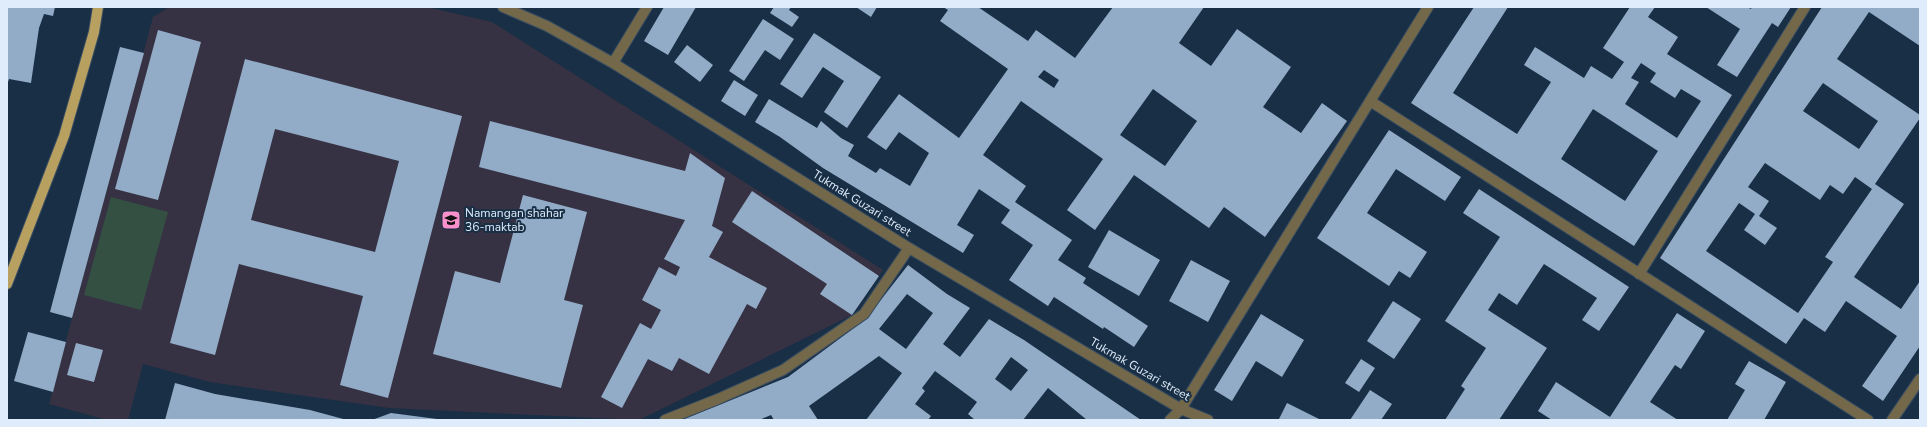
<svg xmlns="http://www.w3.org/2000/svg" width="1927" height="427" font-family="'Nunito Sans',sans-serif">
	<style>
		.education { fill: #363243 }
		.green { fill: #345043 }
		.building { fill: #92acc8; fill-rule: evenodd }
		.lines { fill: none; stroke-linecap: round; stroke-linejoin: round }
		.minor-casing { stroke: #394d62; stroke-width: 12 }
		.major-casing { stroke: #394d62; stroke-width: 12 }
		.minor { stroke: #736849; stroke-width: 10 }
		.major { stroke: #b8a160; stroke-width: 10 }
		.labels { text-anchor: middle; stroke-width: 4; stroke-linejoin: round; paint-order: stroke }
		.street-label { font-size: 12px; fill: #deecfb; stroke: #192f45 }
		.poi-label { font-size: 12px; fill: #deecfb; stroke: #192f45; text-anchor: start }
	</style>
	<rect width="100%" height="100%" fill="#192f45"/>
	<path class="education" d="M169 7H427L492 22 883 270 852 315 639 420 389 408 210 382 143 364 128 420H107L49 404 153 17Z"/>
	<path class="green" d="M111 197 168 212 141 310 84 295Z"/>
	<path class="building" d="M7 7H55L53 16 44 14 39 28 31 83 9 79 7 85Z
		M664 7H696L668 55 644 41Z
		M774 7H791L789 10 799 17 792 27 770 13Z
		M856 7H877L871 17Z
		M943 7H978L1028 41 1036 30 1075 58 1113 7H1204L1179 43 1211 66 1237 29 1291 67 1263 107 1301 133 1322 103 1347 121 1265 237 1224 207 1209 228 1134 175 1095 230 1067 210 1103 159 1021 101 983 155 1026 186 1015 202 1072 240 1058 260 1086 278 1083 283 1148 326 1134 347 1104 327 1103 329 1054 297 1048 306 1009 280 1033 245 1001 223 1010 210 979 189 957 225 974 235 963 253 823 168 780 137 755 122 769 99 817 128 821 121 841 138 854 145 848 156 876 173 880 168 910 186 929 153 899 132 886 150 867 137 899 94 959 138 1008 69 940 21 948 10ZM1044 70 1059 80 1054 88 1038 77ZM1153 89 1197 121 1165 166 1120 135Z
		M1474 7H1508L1453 93 1517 134 1551 82 1524 65 1535 47 1584 78 1591 66 1612 79 1624 62 1603 48 1630 7H1655L1648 17 1678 37 1667 54 1732 95 1634 246 1411 103ZM1641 63 1656 73 1650 82 1675 98 1681 89 1701 101 1677 138 1625 104 1639 82 1631 78ZM1593 109 1658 151 1625 201 1561 159Z
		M1706 7H1747L1751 9 1752 7H1791L1778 27 1772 23 1737 77 1717 65 1740 29Z
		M1822 7H1920V46L1869 12 1837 59 1920 115V118L1875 184 1904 204 1854 277 1901 309 1920 281V346L1883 401 1862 386 1897 336 1846 301 1825 332 1804 318 1786 344 1660 258ZM1823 83 1878 121 1859 149 1803 111ZM1765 163 1820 200 1830 185 1843 194 1855 177 1872 189 1825 257 1833 262 1798 313 1706 251 1739 203 1755 214 1744 230 1765 245 1777 228 1759 216 1769 201 1748 187Z
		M763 19 794 39 780 60 765 50 744 81 729 71Z
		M158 30 201 42 158 200 115 189Z
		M814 33 881 77 847 128 824 112 844 81 823 67 802 98 780 84Z
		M687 45 713 65 700 82 674 62Z
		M120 47 144 53 72 318 50 312Z
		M245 59 462 116 388 398 340 385 363 296 239 264 215 355 170 343ZM275 129 399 161 375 252 251 220Z
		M734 80 758 95 745 116 721 101Z
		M490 121 685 171 690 153 725 178 712 226 723 232 709 257 767 288 756 309 747 304 709 374 679 358 672 371 648 359 622 408 601 397 640 323 651 329 661 310 642 300 659 267 676 276 680 267 664 259 685 220 479 167Z
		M1389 130 1461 177 1445 201 1396 169 1367 213 1427 252 1410 278 1399 271 1389 286 1317 238Z
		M1479 189 1629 287 1599 331 1582 320 1597 298 1544 264 1517 305 1499 293 1488 310 1547 348 1499 420H1445L1465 389 1461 386 1486 348 1445 321 1500 237 1463 213Z
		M752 191 879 276 852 315 820 294 827 284 732 222Z
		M523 195 587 212 564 300 583 305 561 388 433 354 455 271 500 283Z
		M1109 230 1160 260 1139 296 1088 267Z
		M1191 260 1230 281 1208 322 1169 301Z
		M908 265 947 294 970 308 943 344 960 357 989 319 1024 340 1141 420H1087L1048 388 1023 420H975L968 414 977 402 935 371 922 388 925 391 915 404 931 416 928 420H866L902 373 879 356 809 406 818 420H774L771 415 759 420H682L788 377 866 319ZM907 294 933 313 906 349 879 329ZM1011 357 1028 370 1011 391 995 379Z
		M1393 301 1421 319 1394 359 1367 341Z
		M1677 313 1705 331 1681 369 1675 365 1650 402 1678 420H1552L1538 411 1556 382 1610 417Z
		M1261 314 1304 340 1282 377 1256 361 1232 401 1214 390Z
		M28 332 66 342 53 392 14 381Z
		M76 343 103 350 94 382 67 375Z
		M1361 359 1375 368 1359 392 1345 383Z
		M1749 361 1786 382 1764 420H1727L1745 390 1735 384Z
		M175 383 215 394 310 410 347 420H165Z
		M1370 390 1392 404 1381 420H1350Z
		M1287 403 1321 420H1281L1279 419Z
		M391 413 437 419 436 420H372Z"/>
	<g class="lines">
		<defs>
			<path id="minor" d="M503 7 547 26 613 63 909 248 1181 409 1208 420
				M613 63 647 7
				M1370 101 1428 7
				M1639 274 1805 7
				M665 420 718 399 783 370 864 314 909 248
				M1170 420 1181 409 1370 101 1868 420
				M1892 420 1920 379"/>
			<path id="major" d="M7 284 64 136 94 32 98 7"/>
		</defs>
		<use href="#minor" class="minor-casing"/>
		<use href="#major" class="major-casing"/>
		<use href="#minor" class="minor"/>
		<use href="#major" class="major"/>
	</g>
	<defs>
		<symbol id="school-square" viewBox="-11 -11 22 22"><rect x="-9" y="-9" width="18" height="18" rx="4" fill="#f890cc" stroke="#192f45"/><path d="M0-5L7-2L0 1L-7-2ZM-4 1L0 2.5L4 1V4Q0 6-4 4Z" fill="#111"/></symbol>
	</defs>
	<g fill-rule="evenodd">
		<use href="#school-square" x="440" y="209" width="22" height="22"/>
	</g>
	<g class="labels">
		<g class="street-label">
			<text transform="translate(862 203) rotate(32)" y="4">Tukmak Guzari street</text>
			<text transform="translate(1140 369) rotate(30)" y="4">Tukmak Guzari street</text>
		</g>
		<g class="poi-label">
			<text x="465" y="217">Namangan shahar<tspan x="465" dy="14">36-maktab</tspan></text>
		</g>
	</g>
	<rect width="1927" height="427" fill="none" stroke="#deecfb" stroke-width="16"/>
</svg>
